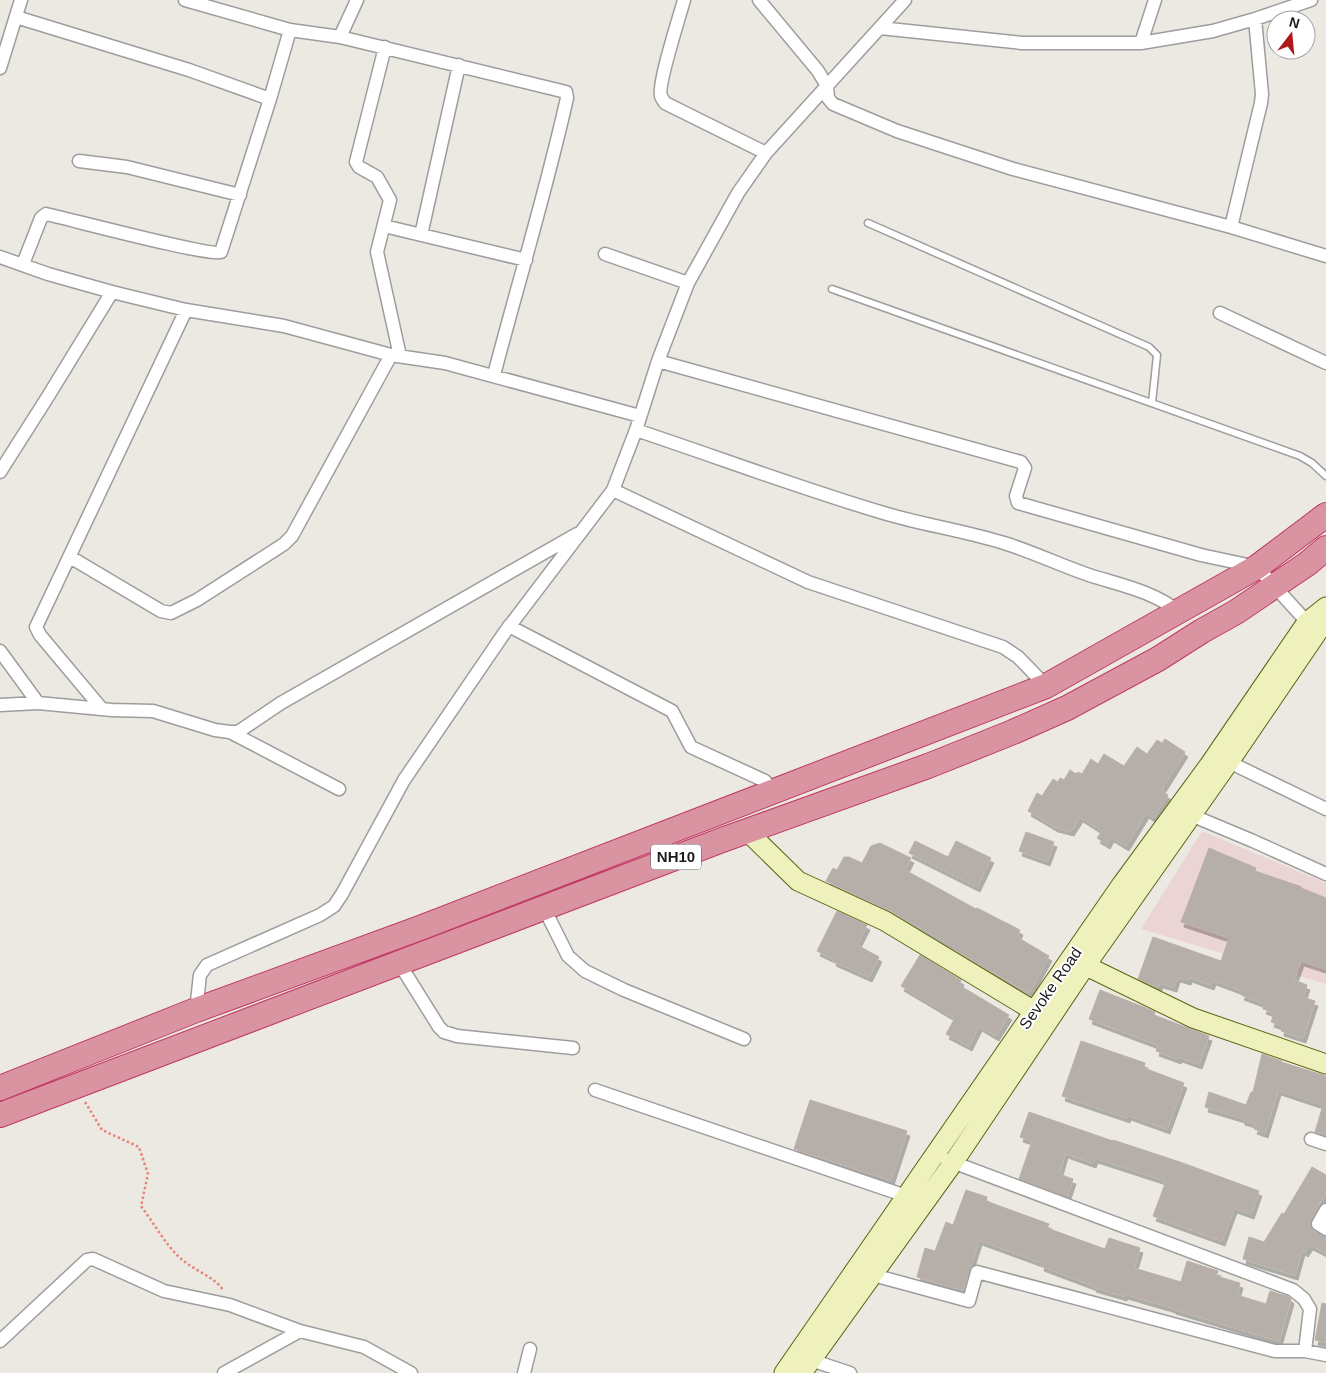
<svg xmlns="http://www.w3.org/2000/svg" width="1326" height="1373" font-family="Arial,sans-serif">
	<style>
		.commercial { fill: #ebd5d4 }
		.building { fill: #b5aea9; stroke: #bcb0a7; filter: url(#shadow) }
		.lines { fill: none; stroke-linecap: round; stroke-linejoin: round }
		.lane-casing { stroke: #9d9d9d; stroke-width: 9 }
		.street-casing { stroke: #9d9d9d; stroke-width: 15 }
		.secondary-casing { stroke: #5b6412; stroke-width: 21 }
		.highway-casing { stroke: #c13968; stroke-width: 26 }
		.path { stroke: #e88479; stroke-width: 2.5; stroke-dasharray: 2.5 2.5; stroke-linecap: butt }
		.lane { stroke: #fff; stroke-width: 6 }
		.street { stroke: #fff; stroke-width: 12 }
		.secondary { stroke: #eef1bc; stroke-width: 19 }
		.highway { stroke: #da94a1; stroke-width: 24 }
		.labels { text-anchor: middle; stroke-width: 4; stroke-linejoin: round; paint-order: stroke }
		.shield { fill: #fff; stroke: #606060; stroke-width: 1 }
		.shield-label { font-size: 15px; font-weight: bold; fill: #1c1c1c }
		.street-label { font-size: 16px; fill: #1c1c1c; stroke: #fff }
	</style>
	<defs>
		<filter id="shadow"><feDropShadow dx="3" dy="5" stdDeviation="0" flood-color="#0004"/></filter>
	</defs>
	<rect width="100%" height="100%" fill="#ece9e3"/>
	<path class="commercial" d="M1202 831 1326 883V984L1141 929Z"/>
	<path class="building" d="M1165 739 1185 752 1161 790 1168 795 1153 818 1146 813 1126 846 1111 837 1107 844 1097 838 1102 831 1080 817 1071 831 1055 827 1028 811 1037 793 1042 796 1053 779 1058 782 1060 778 1064 780 1070 770 1076 774 1078 772 1082 774 1091 759 1098 764 1104 754 1124 766 1137 747 1147 754 1157 740 1162 743Z
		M1026 832 1054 842 1047 861 1019 851Z
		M915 841 948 857 956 841 991 858 977 887 909 853Z
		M880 843 911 858 905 870 976 909 977 908 1020 930 1017 937 1049 956 1029 993 955 950 956 948 891 911 826 881 833 868 837 870 844 857H849L862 863 871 846Z
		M1209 848 1256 868 1255 871 1302 887 1301 888 1326 898V969L1301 961 1294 980 1307 985 1303 997 1315 1001 1303 1038 1281 1031 1282 1026 1271 1022 1274 1013 1263 1009 1265 1004 1241 995 1243 991 1213 980 1211 985 1189 977 1188 980 1177 977 1174 987 1160 983 1158 987 1138 979 1153 937 1221 961 1229 938 1181 922Z
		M837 911 867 925 857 945 879 957 869 977 833 961 834 959 817 951Z
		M920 955 961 980 959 985 1009 1015 996 1036 979 1026 969 1046 946 1034 955 1018 901 986Z
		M1100 990 1146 1008 1155 1012 1154 1015 1209 1036 1199 1064 1179 1057 1178 1059 1156 1051 1158 1045 1089 1019Z
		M1081 1041 1145 1063 1144 1068 1184 1083 1167 1129 1128 1115 1127 1118 1062 1096Z
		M1262 1054 1282 1061 1281 1062 1326 1076V1135L1315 1132 1323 1105 1278 1090 1265 1133 1254 1129 1256 1124 1242 1120V1118L1205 1107 1209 1092 1246 1105 1251 1092H1253Z
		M810 1100 907 1131 891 1180 794 1149Z
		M1029 1112 1113 1141V1140L1180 1162 1259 1191 1251 1214 1234 1208 1222 1241 1153 1216 1166 1181 1095 1158 1093 1163 1065 1153 1059 1174 1073 1179 1067 1197 1019 1179 1032 1141 1020 1137Z
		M1312 1167 1326 1175V1191L1309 1224 1314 1231 1326 1237V1253L1310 1245 1305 1252 1302 1250 1295 1275 1243 1259 1249 1237 1264 1242 1282 1213 1284 1214Z
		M966 1190 987 1197 986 1201 1049 1224 1047 1228 1105 1249 1109 1238 1140 1248 1134 1268 1181 1282 1187 1261 1218 1271 1216 1276 1240 1283 1237 1295 1266 1304 1270 1291 1289 1297 1291 1299 1279 1341 1173 1309V1308L1145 1300 1125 1294 1124 1296 1093 1287 1094 1286 1041 1266 1042 1263 979 1240 963 1290 917 1277 925 1248 935 1251 946 1222 953 1225Z
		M1322 1303 1326 1304V1342L1315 1340Z"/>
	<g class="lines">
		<defs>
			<path id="lane" d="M868 223 1149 347 1157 355 1152 403
				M832 289 1300 456 1312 463 1326 476"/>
			<path id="street" d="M185 0 290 30 340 37 566 92 567 98C546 192 518 283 494 375
				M684 0C680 15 657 86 661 96 662 99 664 101 665 103L766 153
				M759 0 818 71 827 86 828 98 833 104 897 131 1013 169 1231 227 1326 256
				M16 17 189 70 270 99
				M880 28 1022 43H1141L1213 31 1255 19 1311 0
				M340 37 357 0
				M1141 43 1155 0
				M385 47 356 162 359 167 377 177 390 200 377 252 400 356
				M0 68 21 0
				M79 161 127 167 240 195
				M384 226 526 260
				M1231 227 1261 103 1262 94 1255 19
				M421 235 459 65
				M605 254 688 283
				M0 257 48 274 112 292 186 310 284 326 391 355 445 363 640 416
				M23 264 41 218 46 214C69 219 211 257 221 252L270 99 290 30
				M1220 313 1326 363
				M658 361 1021 462 1025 468 1016 496 1018 503 1201 555 1257 567 1307 622 1312 626
				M636 430C720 458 802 489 887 514 925 525 965 531 1004 543 1033 552 1060 565 1089 575 1120 585 1153 591 1179 612
				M0 472 47 398 112 292
				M613 490 808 582 1003 647 1018 657 1046 686
				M70 557 161 611 171 613 197 600 284 544 292 536 391 355
				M509 626 672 711 691 747 765 781 774 792
				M0 651 38 703
				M0 705 38 703 112 710 153 711 215 730 230 732H238L281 703 577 534
				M102 709 40 635 36 627 186 310
				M230 732 339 789
				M1229 762 1326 809
				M1191 815 1253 841 1326 874
				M544 908 568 956 585 971 624 990 744 1039
				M399 963 439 1027 444 1032 457 1036 573 1048
				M196 1010 200 975 207 965 320 915 334 906 342 894 404 780 505 632 613 490 636 430 658 361 688 283 738 193 766 153 905 0
				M595 1090 906 1196
				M1311 1139 1326 1144
				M947 1160 1293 1290 1304 1299 1310 1309 1305 1351
				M1326 1210 1318 1224 1326 1229
				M873 1275 969 1301 977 1272 1275 1351H1305L1326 1355
				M0 1341 87 1260 93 1259 164 1291 230 1305 300 1331 364 1347 411 1373
				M811 1360 850 1373
				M224 1373 300 1331
				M524 1373 530 1349"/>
			<path id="secondary" d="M747 831 798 881 885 921 1034 1011
				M1076 961 1193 1018 1326 1064
				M784 1373 1122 884 1210 764 1307 622 1326 607
				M802 1373 953 1163 1086 965 1229 762 1319 630 1324 610"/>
			<path id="highway" d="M0 1088 196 1010 420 928 1046 686 1257 567 1326 515
				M0 1115 722 840 928 766 1013 732 1067 708 1158 659 1202 631 1236 612 1307 564 1326 548"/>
		</defs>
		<use href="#lane" class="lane-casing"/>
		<use href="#street" class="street-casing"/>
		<use href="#secondary" class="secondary-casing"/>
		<use href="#highway" class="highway-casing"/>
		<path class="path" d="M85 1102 102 1130 139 1147 148 1174 141 1206C153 1222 164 1242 178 1256 192 1270 214 1276 224 1291"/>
		<use href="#lane" class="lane"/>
		<use href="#street" class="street"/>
		<use href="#secondary" class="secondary"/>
		<use href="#highway" class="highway"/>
	</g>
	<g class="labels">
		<rect class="shield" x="651" y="844.5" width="50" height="25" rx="4"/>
		<g class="shield-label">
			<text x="676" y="862">NH10</text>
		</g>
		<g class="street-label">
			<text transform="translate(1050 988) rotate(-55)" y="6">Sevoke Road</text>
		</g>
	</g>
	<g transform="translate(1291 35) rotate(16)"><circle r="24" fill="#ffffff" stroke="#a4a4a4"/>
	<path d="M0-4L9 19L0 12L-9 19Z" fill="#b01919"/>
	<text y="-8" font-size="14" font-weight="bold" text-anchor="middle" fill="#1c1c1c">N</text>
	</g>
</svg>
